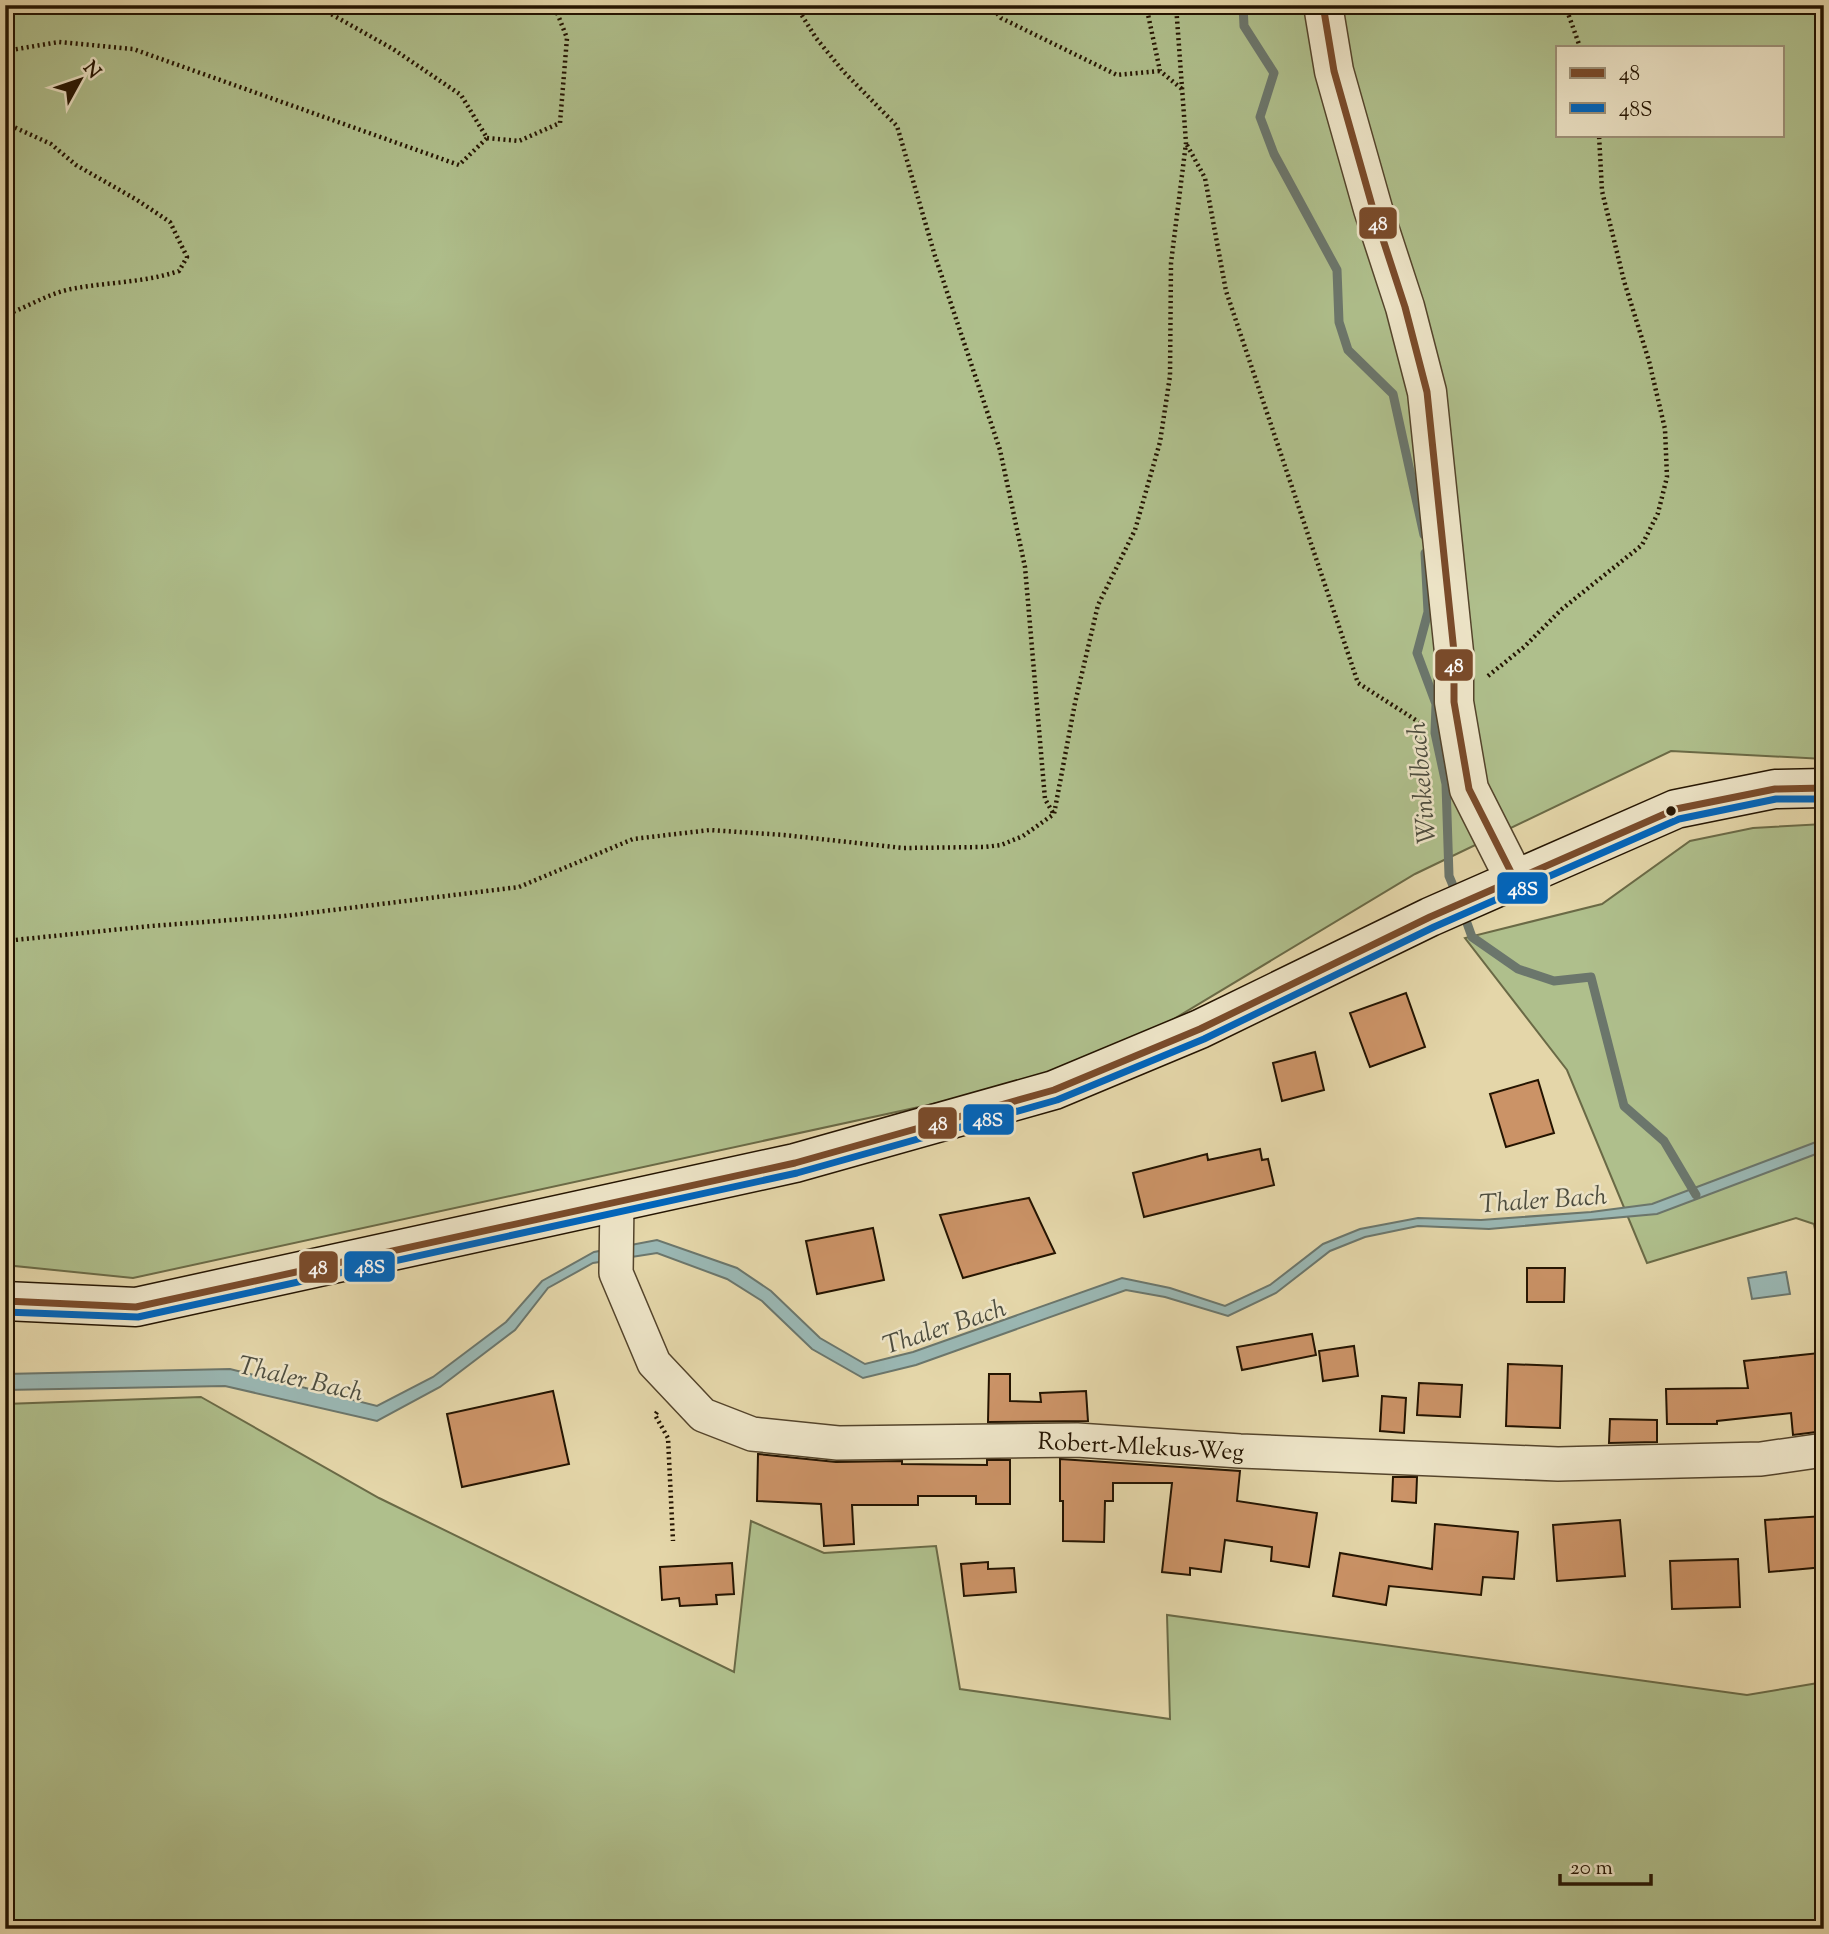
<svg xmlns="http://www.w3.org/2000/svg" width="1829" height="1934" font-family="'Sorts Mill Goudy',serif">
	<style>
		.green { fill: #afbf8c; stroke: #6a6a46; stroke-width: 2; fill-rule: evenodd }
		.water { fill: #9ab7b3; stroke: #6b766c; stroke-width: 2 }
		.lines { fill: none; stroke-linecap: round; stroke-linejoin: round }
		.stream { stroke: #6b766c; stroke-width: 9 }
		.building { fill: #cb9367; stroke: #241401; stroke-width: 2 }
		.minor-casing { stroke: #54442b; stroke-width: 36 }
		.tertiary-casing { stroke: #54442b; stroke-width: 41 }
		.secondary-casing { stroke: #241401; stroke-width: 41 }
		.path { stroke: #241401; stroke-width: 4.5; stroke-dasharray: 2 3.5; stroke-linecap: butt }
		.minor { stroke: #ede4c7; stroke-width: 33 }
		.tertiary { stroke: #ede4c7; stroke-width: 38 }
		.secondary { stroke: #ede4c7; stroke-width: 38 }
		.bus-1-casing { stroke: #ede4c7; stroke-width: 12 }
		.bus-2-casing { stroke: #ede4c7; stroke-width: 12 }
		.bus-1 { stroke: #7a4b2a; stroke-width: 7 }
		.bus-2 { stroke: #0065bd; stroke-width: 7 }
		.bus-dot { fill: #241401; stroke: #ede4c7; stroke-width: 2.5 }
		.labels { text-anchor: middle; stroke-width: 5; stroke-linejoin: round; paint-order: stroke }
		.street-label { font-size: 24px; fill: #241401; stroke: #ede4c7 }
		.water-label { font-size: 26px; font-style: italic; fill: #4d4d3f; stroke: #ede4c7 }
		.line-badge { stroke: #ede4c7; stroke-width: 2.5 }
		.badge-label { font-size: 19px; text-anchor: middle; font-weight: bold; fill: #fff }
	</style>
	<rect width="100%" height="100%" fill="#e4d6a9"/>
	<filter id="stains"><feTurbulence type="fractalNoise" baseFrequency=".00286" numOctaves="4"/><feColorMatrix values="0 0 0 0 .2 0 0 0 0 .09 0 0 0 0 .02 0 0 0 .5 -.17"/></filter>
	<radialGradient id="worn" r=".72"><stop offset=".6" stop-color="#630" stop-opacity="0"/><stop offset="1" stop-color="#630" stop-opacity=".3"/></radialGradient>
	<path class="green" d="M5 5H1824V759L1671 751 1415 874 1089 1070 133 1278 5 1265ZM1558 47H1782V135H1558Z
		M1824 824V1278L1814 1224 1796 1218 1647 1263 1567 1070 1465 938 1602 904 1690 841 1753 828Z
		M201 1397 379 1498 734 1672 751 1521 824 1553 936 1546 960 1689 1170 1719 1167 1615 1747 1695 1824 1682V1929H5V1404Z"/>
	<path class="water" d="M1824 1139V1151L1657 1214 1489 1229 1418 1226 1365 1237 1330 1251 1276 1293 1228 1316 1165 1297 1126 1290 916 1365 863 1378 812 1349 762 1301 727 1279 657 1253 593 1263 548 1288 515 1330 440 1387 377 1421 225 1386 5 1390V1374L230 1369 377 1406 433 1377 506 1322 542 1281 594 1252 657 1240 737 1268 771 1291 820 1338 865 1364 913 1352 1122 1278 1170 1288 1225 1306 1270 1285 1323 1244 1360 1229 1418 1218 1481 1220 1591 1212 1652 1204Z
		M1786 1272 1790 1294 1752 1299 1748 1278Z"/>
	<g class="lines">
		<path class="stream" d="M1243 5 1244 26 1274 73 1260 117 1274 154 1337 270 1339 322 1348 350 1393 394 1424 535
			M1425 553 1428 612 1417 653 1436 704 1435 733 1446 784 1449 876 1457 895
			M1463 912 1472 937 1518 969 1554 981 1591 977 1624 1106 1664 1141 1696 1195"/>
	</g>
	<path class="building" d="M1406 993 1425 1047 1370 1067 1350 1013Z
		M1315 1052 1324 1090 1282 1101 1273 1063Z
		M1538 1080 1554 1133 1506 1147 1490 1094Z
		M1260 1149 1262 1160 1268 1159 1274 1185 1144 1217 1133 1173 1207 1154 1208 1160Z
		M1029 1198 1055 1253 963 1278 940 1215Z
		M873 1228 884 1280 817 1294 806 1241Z
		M1527 1268H1565L1564 1302H1527Z
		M1312 1334 1316 1355 1242 1370 1237 1347Z
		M1354 1346 1358 1376 1323 1381 1319 1351Z
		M1819 1353 1824 1401V1431L1793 1435 1791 1413 1717 1421V1424H1667L1666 1389 1748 1388 1744 1361Z
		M1508 1364 1562 1366 1560 1428 1506 1426Z
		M989 1374H1010V1401L1041 1402 1040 1393 1086 1391 1088 1421 988 1422Z
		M1419 1383 1462 1385 1460 1417 1417 1415Z
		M553 1391 569 1464 462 1487 447 1414Z
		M1382 1396 1406 1398 1404 1433 1380 1431Z
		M1610 1419 1657 1420V1442L1609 1443Z
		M758 1454 836 1462 902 1461V1464L987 1465V1460H1010V1504H976V1496H918V1505H852L854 1544 824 1546 821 1504 757 1501Z
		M1060 1459 1240 1471 1237 1501 1317 1513 1309 1567 1271 1561 1272 1547 1225 1540 1221 1572 1190 1568V1575L1162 1572 1172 1483H1113V1501H1105L1104 1542 1063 1541V1501H1060Z
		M1393 1477H1417L1416 1503 1392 1501Z
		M1824 1516V1567L1769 1572 1765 1520Z
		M1620 1520 1625 1576 1557 1581 1553 1525Z
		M1435 1524 1518 1532 1514 1579 1483 1577 1481 1595 1389 1586 1386 1605 1333 1596 1340 1553 1432 1569Z
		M1738 1559 1740 1607 1672 1609 1670 1561Z
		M988 1562V1569L1014 1568 1016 1592 964 1596 961 1564Z
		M732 1563 734 1594 716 1595 717 1604 680 1606 679 1598 662 1600 660 1567Z"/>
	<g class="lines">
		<defs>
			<path id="minor" d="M617 1200 616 1273 654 1363 703 1415 752 1434 838 1443 1077 1440 1240 1451 1558 1464 1761 1459 1824 1450"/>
			<path id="tertiary" d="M1323 5 1334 71 1373 209 1405 307 1427 392 1454 652V702L1469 789 1514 878"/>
			<path id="secondary" d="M5 1301 136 1307 795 1163 1054 1090 1200 1029 1430 917 1676 809 1775 789 1824 788"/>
		</defs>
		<use href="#minor" class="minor-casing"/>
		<use href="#tertiary" class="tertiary-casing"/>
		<use href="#secondary" class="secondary-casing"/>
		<path class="path" d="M789 5 801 14 816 38 843 71 897 126 935 256 1000 450 1025 567 1045 799 1053 813
			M990 5 1001 18 1117 75 1160 71
			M1146 5 1160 71 1183 90
			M1565 5 1580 47
			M5 51 59 42 133 49 459 165 487 138 461 95 393 49 315 5
			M5 123 51 144 76 165 137 200 170 222 187 257 179 271C143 283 107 282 71 289 47 294 28 307 5 315
			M487 138 519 141 560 123 567 38 554 5
			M1187 145 1205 178 1226 291 1358 683 1422 724
			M1488 676 1524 647 1562 609 1642 545 1658 513 1667 477 1665 429 1649 361 1624 281 1602 191 1599 135
			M5 941 151 926 284 916 519 887 633 839 710 830 784 835 903 848 985 847 1001 845 1023 836 1054 814 1075 703 1098 605 1135 530 1160 442 1170 376 1171 263 1186 143 1176 5
			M657 1412 655 1415 668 1438 673 1541"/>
		<use href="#minor" class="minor"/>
		<use href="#tertiary" class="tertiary"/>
		<use href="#secondary" class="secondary"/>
		<defs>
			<path id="bus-1" d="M1323 5 1334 71 1373 209 1405 307 1427 392 1454 652V702L1469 789 1514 878
				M5 1301 136 1307 795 1163 1054 1090 1200 1029 1430 917 1676 809 1775 789 1824 788"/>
			<path id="bus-2" d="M5 1312 138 1317 797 1173 1057 1100 1204 1039 1434 927 1679 819 1776 799H1824"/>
		</defs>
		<use href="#bus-1" class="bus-1-casing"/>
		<use href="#bus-2" class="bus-2-casing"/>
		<use href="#bus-1" class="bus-1"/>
		<use href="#bus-2" class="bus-2"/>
	</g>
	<circle class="bus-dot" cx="1671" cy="811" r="6"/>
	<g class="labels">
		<g class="street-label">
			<text transform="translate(1141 1446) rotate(3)" y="8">Robert-Mlekus-Weg</text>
		</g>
		<g class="water-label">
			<text transform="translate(1421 783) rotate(-95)" y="9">Winkelbach</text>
			<text transform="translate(1543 1199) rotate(-4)" y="9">Thaler Bach</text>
			<text transform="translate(944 1326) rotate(-18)" y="9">Thaler Bach</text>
			<text transform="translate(301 1378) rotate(13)" y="9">Thaler Bach</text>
		</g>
	</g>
	<g class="line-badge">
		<rect x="1358" y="206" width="40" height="34" rx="7" fill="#7a4b2a"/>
		<rect x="1434" y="648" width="40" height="34" rx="7" fill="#7a4b2a"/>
		<rect x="1496" y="871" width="53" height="34" rx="7" fill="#0065bd"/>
		<rect x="962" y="1103" width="53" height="33" rx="7" fill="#0065bd"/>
		<rect x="917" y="1106" width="41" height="34" rx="7" fill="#7a4b2a"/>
		<rect x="343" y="1250" width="53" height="33" rx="7" fill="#0065bd"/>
		<rect x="298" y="1250" width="41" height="34" rx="7" fill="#7a4b2a"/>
	</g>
	<g class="badge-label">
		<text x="1378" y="230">48</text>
		<text x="1454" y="672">48</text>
		<text x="1523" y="895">48S</text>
		<text x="988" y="1126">48S</text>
		<text x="938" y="1130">48</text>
		<text x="370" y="1273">48S</text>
		<text x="318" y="1274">48</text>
	</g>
	<rect width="1829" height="1934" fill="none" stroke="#e4d6a9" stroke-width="28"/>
	<rect x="7" y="7" width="1815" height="1920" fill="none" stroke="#241401" stroke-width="3.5"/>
	<rect x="14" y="14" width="1801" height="1906" fill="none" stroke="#241401" stroke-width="2"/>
	<rect x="1556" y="46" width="228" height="91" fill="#ede4c7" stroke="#9d9178" stroke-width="2"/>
	<rect x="1570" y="68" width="35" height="10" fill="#7a4b2a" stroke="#9d9178" stroke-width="2"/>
	<text x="1619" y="80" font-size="21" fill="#241401">48</text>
	<rect x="1570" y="103" width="35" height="10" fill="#0065bd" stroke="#9d9178" stroke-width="2"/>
	<text x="1619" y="116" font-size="21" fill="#241401">48S</text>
	<g transform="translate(80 80) rotate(50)" stroke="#ede4c7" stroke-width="5" paint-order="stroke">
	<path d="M0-5L12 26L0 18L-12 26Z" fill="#241401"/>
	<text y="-10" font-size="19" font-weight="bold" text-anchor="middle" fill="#241401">N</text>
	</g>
	<path d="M1560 1874v10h91v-10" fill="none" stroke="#241401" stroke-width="3.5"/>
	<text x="1570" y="1874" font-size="21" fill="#241401" stroke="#ede4c7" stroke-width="5" paint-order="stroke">20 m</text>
	<rect width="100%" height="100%" filter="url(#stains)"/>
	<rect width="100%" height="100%" fill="url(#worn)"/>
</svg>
